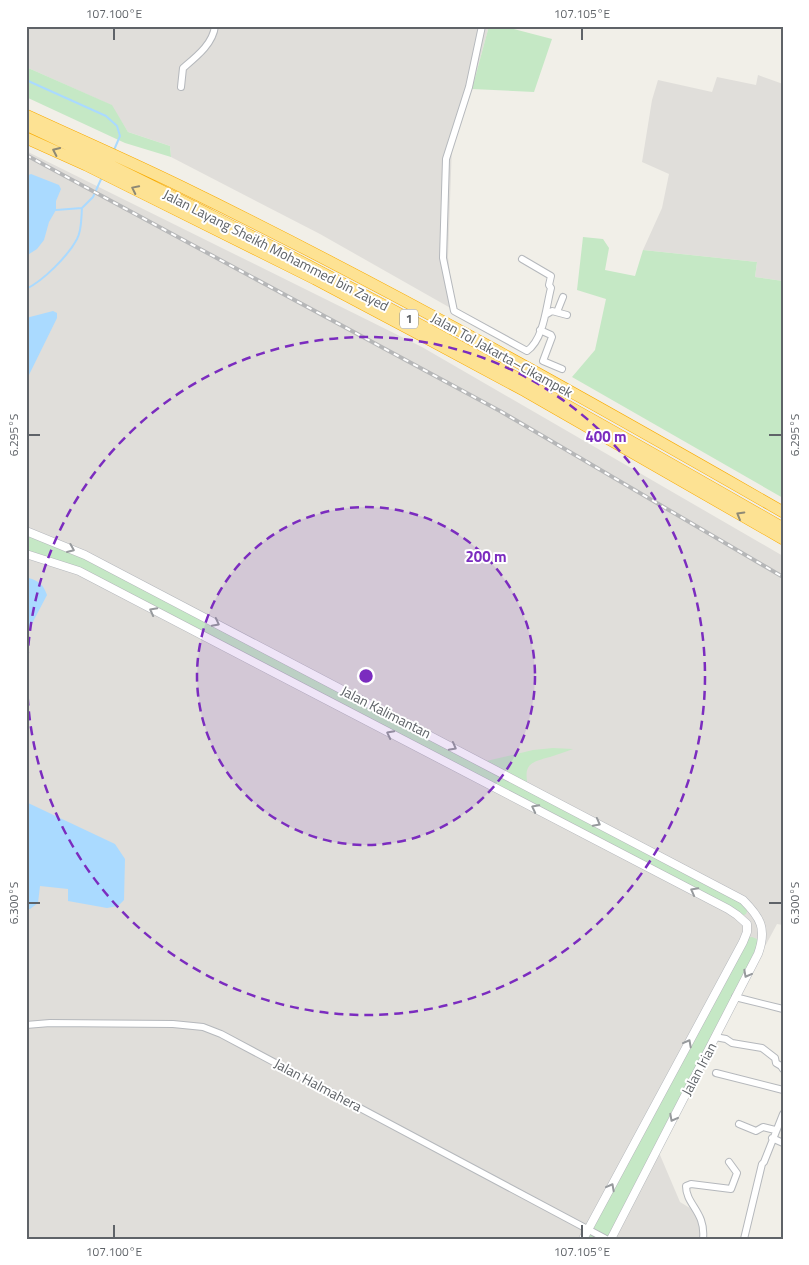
<svg xmlns="http://www.w3.org/2000/svg" width="809" height="1265" font-family="'Titillium Web',sans-serif">
	<style>
		.industrial { fill: #e0deda }
		.green { fill: #c5e8c5 }
		.water { fill: #aadaff }
		.lines { fill: none; stroke-linecap: round; stroke-linejoin: round }
		.stream { stroke: #aadaff; stroke-width: 2 }
		.minor-casing { stroke: #b5b8bc; stroke-width: 8 }
		.tertiary-casing { stroke: #b5b8bc; stroke-width: 9 }
		.motorway-casing { stroke: #f9ab00; stroke-width: 12 }
		.minor { stroke: #fff; stroke-width: 6 }
		.tertiary { stroke: #fff; stroke-width: 8 }
		.motorway { stroke: #fde293; stroke-width: 11 }
		.rail-casing { stroke: #b6b7b8; stroke-width: 4 }
		.rail { stroke: #fff; stroke-width: 2; stroke-dasharray: 5.5; stroke-linecap: butt }
		.oneway { stroke: #8e8975 }
		.oneway2 { stroke: #979a9d }
		.ticks { fill: none; stroke: #5f6368; stroke-width: 2 }
		.ring { fill: none; stroke: #7b2cbf; stroke-width: 2.5; stroke-dasharray: 9 6 }
		.labels { text-anchor: middle; stroke-width: 4; stroke-linejoin: round; paint-order: stroke }
		.shield { fill: #fff; stroke: #8f9295; stroke-width: 1 }
		.shield-label { font-size: 12px; font-weight: bold; fill: #5f6368 }
		.street-label { font-size: 14px; fill: #5f6368; stroke: #fff }
		.centre { fill: #7b2cbf; stroke: #fff; stroke-width: 2.5 }
		.ring-label { font-size: 15px; text-anchor: middle; font-weight: bold; fill: #7b2cbf; stroke: #fff; stroke-width: 4; stroke-linejoin: round; paint-order: stroke }
		.neatline { fill: none; stroke: #5f6368; stroke-width: 2 }
		.ticks-label { font-size: 12px; text-anchor: middle; fill: #5f6368 }
	</style>
	<rect width="100%" height="100%" fill="#f1efe8"/>
	<path class="industrial" d="M26 26H489L472 89 452 145 448 257 454 310 320 234 171 157 170 146 128 132 111 105 26 67Z
		M758 75 783 84V281L755 277 757 262 643 250 662 208 669 174 642 162 652 100 658 80 712 92 717 77 756 85Z
		M26 151 422 347 783 556V925L777 924 657 1148 680 1202 703 1216 702 1239H26Z"/>
	<path class="green" d="M489 26H502L552 39 534 92 472 89Z
		M26 67 112 105 128 132 170 146 171 157 125 143 26 97Z
		M583 237 603 239 609 248 605 270 635 276 643 250 757 262 755 277 783 281V498L572 377 595 350 606 299 577 290Z
		M26 531 85 555 482 762 533 750 553 748 573 749C566 752 558 754 550 757 531 762 523 764 528 786L743 900 748 909 746 914 742 916 79 571 26 554Z
		M752 937 757 939 761 946 611 1239H583L746 938Z"/>
	<path class="water" d="M31 174 59 185 61 189 56 201V210L49 222 44 240 37 249 26 256V176Z
		M53 311 57 313V318L26 381V318Z
		M26 577C38 581 43 583 47 595L26 635Z
		M26 802 115 844 125 859 124 900 118 906 107 908 68 901V889L40 886 38 903 30 909H26Z"/>
	<g class="lines">
		<path class="stream" d="M26 80 106 116 117 126 120 136 114 150
			M56 210 82 208
			M26 289C43 281 68 256 77 239 82 230 81 219 82 208L93 197 102 177"/>
		<defs>
			<path id="minor" d="M482 26 469 87 446 159 443 258 454 311 527 351C544 339 546 307 551 288L549 285 551 276 522 259
				M181 87 183 68C196 57 213 44 215 26
				M557 312 563 297
				M547 314 552 311 567 315
				M540 330 551 335 552 337 543 361 562 369
				M735 997 783 1009
				M26 1025 50 1023 173 1024 203 1027 221 1034 606 1239
				M715 1037 726 1039 732 1043 762 1048 775 1058 776 1063 781 1066 783 1069
				M716 1073 783 1090
				M739 1124 756 1131 763 1127 775 1130
				M772 1138 783 1143
				M703 1239C706 1212 686 1205 686 1186L691 1184 731 1189 737 1173 729 1162
				M744 1239 762 1164 764 1162 783 1114"/>
			<path id="tertiary" d="M26 531 85 555 743 900C761 918 767 929 758 954L611 1239
				M26 554 79 571 728 909 737 915 747 924V932L743 942 583 1239"/>
			<path id="motorway" d="M26 115C78 139 131 162 182 187 387 287 586 399 783 512
				M26 125C89 154 150 185 212 216 406 314 595 420 783 528
				M26 138 86 165 315 279 415 332 525 391 783 539"/>
		</defs>
		<use href="#minor" class="minor-casing"/>
		<use href="#tertiary" class="tertiary-casing"/>
		<use href="#motorway" class="motorway-casing"/>
		<use href="#minor" class="minor"/>
		<use href="#tertiary" class="tertiary"/>
		<use href="#motorway" class="motorway"/>
		<defs>
			<path id="rail" d="M26 155 500 411 783 577"/>
		</defs>
		<use href="#rail" class="rail-casing"/>
		<use href="#rail" class="rail"/>
	</g>
	<defs><path id="oneway-chevron" d="M-2-3.5L2.5 0L-2 3.5" fill="none" stroke-width="1.6" stroke-linecap="round" stroke-linejoin="round" transform="scale(1.25)"/></defs>
	<g class="oneway">
		<use href="#oneway-chevron" transform="translate(56 151) rotate(-155)"/>
		<use href="#oneway-chevron" transform="translate(135 189) rotate(-154)"/>
		<use href="#oneway-chevron" transform="translate(740 515) rotate(-150)"/>
	</g>
	<g class="oneway2">
		<use href="#oneway-chevron" transform="translate(71 549) rotate(23)"/>
		<use href="#oneway-chevron" transform="translate(153 611) rotate(-152)"/>
		<use href="#oneway-chevron" transform="translate(216 623) rotate(27)"/>
		<use href="#oneway-chevron" transform="translate(390 734) rotate(-153)"/>
		<use href="#oneway-chevron" transform="translate(453 747) rotate(28)"/>
		<use href="#oneway-chevron" transform="translate(535 808) rotate(-153)"/>
		<use href="#oneway-chevron" transform="translate(597 823) rotate(28)"/>
		<use href="#oneway-chevron" transform="translate(694 891) rotate(-152)"/>
		<use href="#oneway-chevron" transform="translate(747 974) rotate(118)"/>
		<use href="#oneway-chevron" transform="translate(688 1043) rotate(-62)"/>
		<use href="#oneway-chevron" transform="translate(673 1118) rotate(118)"/>
		<use href="#oneway-chevron" transform="translate(611 1187) rotate(-62)"/>
	</g>
	<path class="ticks" d="M114 28V40M582 28V40M28 435H40M769 435H782M28 903H40M769 903H782M114 1225V1238M582 1225V1238"/>
	<circle cx="366" cy="676" r="169" fill="#7b2cbf" fill-opacity=".12"/>
	<g class="ring">
		<circle cx="366" cy="676" r="169"/>
		<circle cx="366" cy="676" r="339"/>
	</g>
	<g class="labels">
		<rect class="shield" x="400" y="309.5" width="18" height="19" rx="4"/>
		<g class="shield-label">
			<text x="409" y="323">1</text>
		</g>
		<g class="street-label">
			<text transform="translate(276 250) rotate(27)" y="5">Jalan Layang Sheikh Mohammed bin Zayed</text>
			<text transform="translate(502 355) rotate(29)" y="5">Jalan Tol Jakarta–Cikampek</text>
			<text transform="translate(386 712) rotate(27)" y="5">Jalan Kalimantan</text>
			<text transform="translate(699 1069) rotate(-62)" y="5">Jalan Irian</text>
			<text transform="translate(318 1085) rotate(28)" y="5">Jalan Halmahera</text>
		</g>
	</g>
	<circle cx="366" cy="676" r="8" class="centre"/>
	<g class="ring-label">
		<text x="606" y="442">400 m</text>
		<text x="486" y="562">200 m</text>
	</g>
	<rect width="809" height="1265" fill="none" stroke="#ffffff" stroke-width="55"/>
	<rect x="28" y="28" width="754" height="1210" class="neatline"/>
	<g class="ticks-label">
		<text x="114" y="18">107.100°E</text>
		<text x="582" y="18">107.105°E</text>
		<text transform="translate(14 435) rotate(-90)" y="4">6.295°S</text>
		<text transform="translate(795 435) rotate(-90)" y="4">6.295°S</text>
		<text transform="translate(14 903) rotate(-90)" y="4">6.300°S</text>
		<text transform="translate(795 903) rotate(-90)" y="4">6.300°S</text>
		<text x="114" y="1256">107.100°E</text>
		<text x="582" y="1256">107.105°E</text>
	</g>
</svg>
